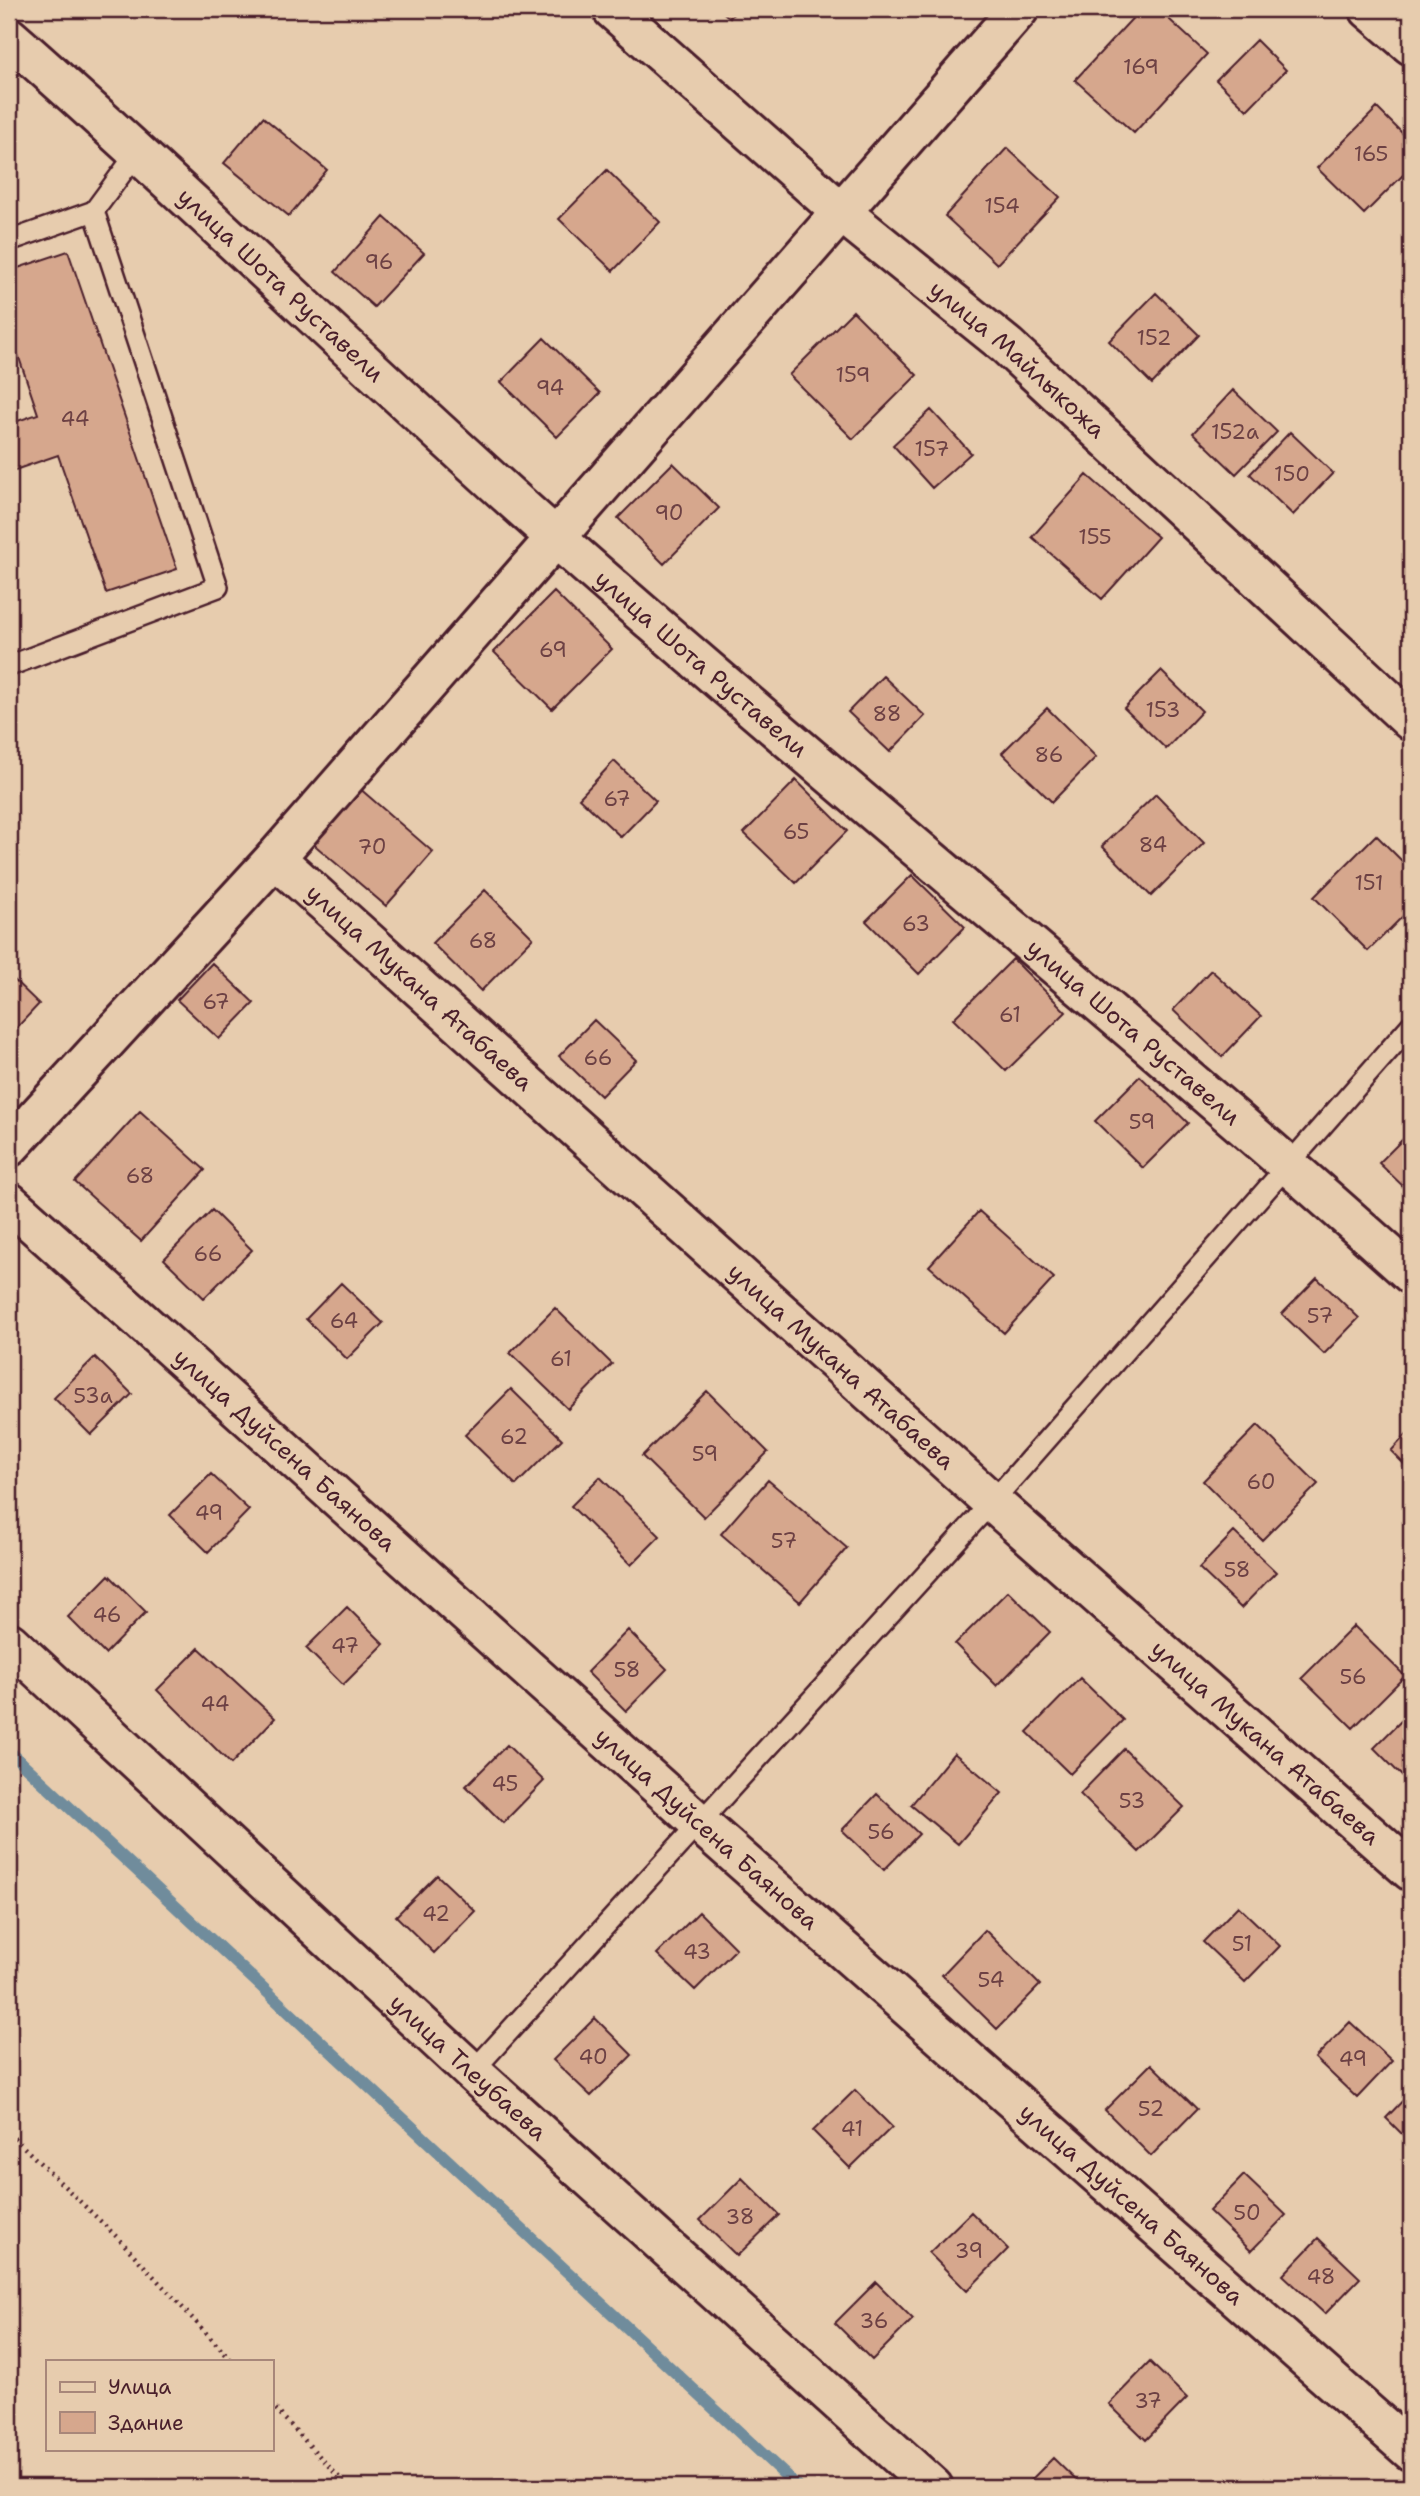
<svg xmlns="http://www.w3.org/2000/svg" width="1420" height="2496" font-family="'Shantell Sans',sans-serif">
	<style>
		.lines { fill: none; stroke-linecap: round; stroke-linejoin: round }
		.stream { stroke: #6f8c9c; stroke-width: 12 }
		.building { fill: #d6a78d; stroke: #4a1f2b; stroke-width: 2 }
		.service-casing { stroke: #4a1f2b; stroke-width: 24 }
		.minor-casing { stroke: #4a1f2b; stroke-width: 44 }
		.path { stroke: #4a1f2b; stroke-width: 4.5; stroke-dasharray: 2 5; stroke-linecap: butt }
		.service { stroke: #e7ccae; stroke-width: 19 }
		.minor { stroke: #e7ccae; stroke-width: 38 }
		.labels { text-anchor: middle; stroke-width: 7; stroke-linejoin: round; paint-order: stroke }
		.number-label { font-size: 21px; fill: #6d4144 }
		.street-label { font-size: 24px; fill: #4a1f2b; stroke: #e7ccae }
	</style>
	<rect width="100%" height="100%" fill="#e7ccae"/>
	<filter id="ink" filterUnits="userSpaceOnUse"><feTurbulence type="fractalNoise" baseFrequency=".0143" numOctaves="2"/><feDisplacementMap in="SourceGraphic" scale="14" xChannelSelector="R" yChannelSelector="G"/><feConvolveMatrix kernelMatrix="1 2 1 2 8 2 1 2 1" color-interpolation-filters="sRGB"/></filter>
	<g filter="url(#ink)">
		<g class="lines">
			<path class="stream" d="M9 1751 798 2487"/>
		</g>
		<path class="building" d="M719 9H737L730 18Z
			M1141 9H1158L1207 54 1134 133 1075 80Z
			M1256 40 1286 70 1247 110 1216 80Z
			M1377 108 1411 142V167L1364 214 1317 168Z
			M263 117 327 170 289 216 224 163Z
			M1007 148 1060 197 997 264 945 216Z
			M607 170 660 222 613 271 559 219Z
			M384 217 424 253 374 307 335 272Z
			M68 251 177 569 106 593 58 455 9 472V424L38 414 9 328V271Z
			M1156 293 1199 335 1152 384 1109 341Z
			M853 311 917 375 853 439 789 375Z
			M544 338 600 393 557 437 501 382Z
			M1233 390 1277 432 1236 474 1193 433Z
			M931 410 971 453 932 488 893 445Z
			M1290 432 1333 473 1293 515 1250 474Z
			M673 463 719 508 664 564 618 518Z
			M1087 475 1158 537 1102 599 1032 537Z
			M554 592 612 649 552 709 494 652Z
			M1161 671 1202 711 1166 749 1124 708Z
			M883 676 925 716 890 752 848 712Z
			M1047 708 1096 757 1052 802 1002 753Z
			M614 761 656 801 621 837 579 798Z
			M796 780 847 831 796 883 744 833Z
			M358 787 433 852 386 906 311 842Z
			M1156 794 1204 843 1151 896 1102 846Z
			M1376 835 1411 870V908L1368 951 1314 897Z
			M912 875 965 927 919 974 866 921Z
			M485 890 533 938 481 991 432 943Z
			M1013 959 1066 1012 1006 1071 953 1019Z
			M212 963 254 1003 219 1039 177 1000Z
			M1211 970 1261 1016 1222 1057 1173 1010Z
			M9 975 39 1004 9 1036Z
			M594 1020 636 1060 601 1096 559 1056Z
			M1140 1076 1188 1123 1143 1168 1095 1121Z
			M140 1111 205 1170 141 1241 75 1182Z
			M1411 1131V1194L1379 1163Z
			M212 1210 252 1250 204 1298 164 1259Z
			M979 1211 1054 1278 1004 1333 929 1266Z
			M1317 1278 1359 1318 1324 1354 1282 1314Z
			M341 1283 383 1323 347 1359 306 1319Z
			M555 1308 612 1364 568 1409 510 1353Z
			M95 1357 132 1394 91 1435 54 1398Z
			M511 1389 562 1439 516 1485 465 1435Z
			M707 1391 768 1452 704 1517 642 1456Z
			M1258 1425 1318 1484 1262 1540 1203 1481Z
			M1411 1429V1471L1391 1451Z
			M211 1474 249 1510 208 1552 170 1515Z
			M600 1477 660 1536 631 1565 571 1506Z
			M768 1480 847 1548 800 1602 721 1534Z
			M1234 1532 1276 1572 1241 1608 1199 1568Z
			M109 1575 146 1612 105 1654 68 1617Z
			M1008 1591 1050 1632 997 1686 955 1644Z
			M347 1607 384 1644 343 1685 306 1648Z
			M1354 1626 1405 1676 1353 1728 1302 1678Z
			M628 1630 667 1669 626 1711 587 1672Z
			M199 1648 275 1718 231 1764 157 1690Z
			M1080 1678 1123 1720 1070 1774 1027 1732Z
			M1411 1711V1785L1374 1748Z
			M507 1745 544 1781 503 1823 466 1786Z
			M1124 1749 1184 1807 1139 1852 1080 1794Z
			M954 1753 1002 1793 958 1844 911 1805Z
			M877 1794 919 1834 884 1870 842 1830Z
			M437 1875 475 1911 434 1953 396 1916Z
			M1238 1906 1280 1946 1245 1982 1203 1942Z
			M699 1912 736 1949 695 1990 657 1954Z
			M985 1930 1040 1985 997 2029 942 1975Z
			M595 2018 632 2055 591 2096 553 2060Z
			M1350 2022 1392 2061 1357 2098 1315 2058Z
			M1151 2064 1197 2109 1151 2156 1105 2110Z
			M855 2090 892 2127 850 2168 813 2131Z
			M1411 2092V2143L1386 2118Z
			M1244 2175 1286 2215 1251 2251 1209 2211Z
			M742 2178 779 2215 737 2256 700 2220Z
			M971 2212 1008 2249 967 2291 929 2253Z
			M1318 2238 1360 2278 1325 2314 1283 2275Z
			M876 2282 913 2319 872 2360 835 2323Z
			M1411 2329V2349L1402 2339Z
			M1150 2362 1187 2398 1146 2440 1109 2404Z
			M1053 2458 1083 2487H1024Z"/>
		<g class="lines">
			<defs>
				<path id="service" d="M9 241 94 211 139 150
					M9 666 218 587 94 211
					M472 2072 992 1502 1411 1025"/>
				<g id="minor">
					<path id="s1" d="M612 9 841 212 1007 346 1411 721"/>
					<path d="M1369 9 1411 45"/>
					<path id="s2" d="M9 37C195 200 371 374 556 538 838 787 1131 1023 1411 1274"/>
					<path id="s3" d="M275 858 992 1502 1411 1871"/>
					<path d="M9 1147 275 858 1019 9"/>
					<path id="s4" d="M9 1202 697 1821 1411 2451"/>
					<path id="s5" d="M9 1642 472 2072 933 2487"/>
				</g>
			</defs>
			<use href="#service" class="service-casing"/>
			<use href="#minor" class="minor-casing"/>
			<path class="path" d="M9 2133 120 2240 232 2361
				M271 2404 348 2487"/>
			<use href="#service" class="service"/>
			<use href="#minor" class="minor"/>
		</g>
	</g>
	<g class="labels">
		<g class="number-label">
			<text x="1141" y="74">169</text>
			<text x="1371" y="161">165</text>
			<text x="1002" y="213">154</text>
			<text x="379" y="269">96</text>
			<text x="1154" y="345">152</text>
			<text x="853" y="382">159</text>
			<text x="550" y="395">94</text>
			<text x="75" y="426">44</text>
			<text x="1235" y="439">152а</text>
			<text x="932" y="456">157</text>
			<text x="1292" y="481">150</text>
			<text x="669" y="520">90</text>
			<text x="1095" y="544">155</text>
			<text x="553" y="657">69</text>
			<text x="1163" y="717">153</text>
			<text x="887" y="721">88</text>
			<text x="1049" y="762">86</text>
			<text x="617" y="806">67</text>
			<text x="796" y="839">65</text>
			<text x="1153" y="852">84</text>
			<text x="372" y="854">70</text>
			<text x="1369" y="890">151</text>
			<text x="916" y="931">63</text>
			<text x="483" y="948">68</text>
			<text x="216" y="1009">67</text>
			<text x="1010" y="1022">61</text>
			<text x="598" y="1065">66</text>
			<text x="1142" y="1129">59</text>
			<text x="140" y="1183">68</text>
			<text x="208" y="1261">66</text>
			<text x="1320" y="1323">57</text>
			<text x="344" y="1328">64</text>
			<text x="561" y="1366">61</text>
			<text x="93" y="1403">53а</text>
			<text x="514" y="1444">62</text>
			<text x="705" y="1461">59</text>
			<text x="1261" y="1489">60</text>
			<text x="209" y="1520">49</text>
			<text x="784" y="1548">57</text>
			<text x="1237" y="1577">58</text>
			<text x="107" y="1622">46</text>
			<text x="345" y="1653">47</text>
			<text x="627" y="1677">58</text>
			<text x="1353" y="1684">56</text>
			<text x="215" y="1711">44</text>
			<text x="505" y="1791">45</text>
			<text x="1132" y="1808">53</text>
			<text x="881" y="1839">56</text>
			<text x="436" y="1921">42</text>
			<text x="1242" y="1951">51</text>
			<text x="697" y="1959">43</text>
			<text x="991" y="1987">54</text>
			<text x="593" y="2064">40</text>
			<text x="1353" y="2066">49</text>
			<text x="1151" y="2116">52</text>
			<text x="852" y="2136">41</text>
			<text x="1247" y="2220">50</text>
			<text x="740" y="2224">38</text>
			<text x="969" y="2258">39</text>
			<text x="1321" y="2284">48</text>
			<text x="874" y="2328">36</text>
			<text x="1148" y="2408">37</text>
		</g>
		<g class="street-label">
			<text dy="8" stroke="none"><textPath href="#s2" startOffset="368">улица Шота Руставели</textPath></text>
			<text dy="8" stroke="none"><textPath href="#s1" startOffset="536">улица Майлыкожа</textPath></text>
			<text dy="8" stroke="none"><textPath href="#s2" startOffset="934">улица Шота Руставели</textPath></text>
			<text dy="8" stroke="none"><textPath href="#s3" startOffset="194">улица Мукана Атабаева</textPath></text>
			<text dy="8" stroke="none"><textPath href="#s2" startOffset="1502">улица Шота Руставели</textPath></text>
			<text dy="8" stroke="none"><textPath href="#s3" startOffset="761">улица Мукана Атабаева</textPath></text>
			<text dy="8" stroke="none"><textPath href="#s4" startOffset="371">улица Дуйсена Баянова</textPath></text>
			<text dy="8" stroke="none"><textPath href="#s3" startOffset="1328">улица Мукана Атабаева</textPath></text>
			<text dy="8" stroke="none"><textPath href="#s4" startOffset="938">улица Дуйсена Баянова</textPath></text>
			<text dy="8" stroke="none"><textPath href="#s5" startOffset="626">улица Тлеубаева</textPath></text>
			<text dy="8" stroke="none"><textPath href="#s4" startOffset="1505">улица Дуйсена Баянова</textPath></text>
		</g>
	</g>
	<rect width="1420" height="2496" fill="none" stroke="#e7ccae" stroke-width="35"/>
	<rect x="18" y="18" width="1385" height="2461" fill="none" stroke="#4a1f2b" stroke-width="2.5" filter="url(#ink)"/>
	<rect x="46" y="2360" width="228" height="91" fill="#e7ccae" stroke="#a8877a" stroke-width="2"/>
	<rect x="60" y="2382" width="35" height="10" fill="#e7ccae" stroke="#a8877a" stroke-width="2"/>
	<text x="108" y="2394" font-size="21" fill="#4a1f2b">Улица</text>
	<rect x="60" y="2412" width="35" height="21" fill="#d6a78d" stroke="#a8877a" stroke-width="2"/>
	<text x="108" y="2430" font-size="21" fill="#4a1f2b">Здание</text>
</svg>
